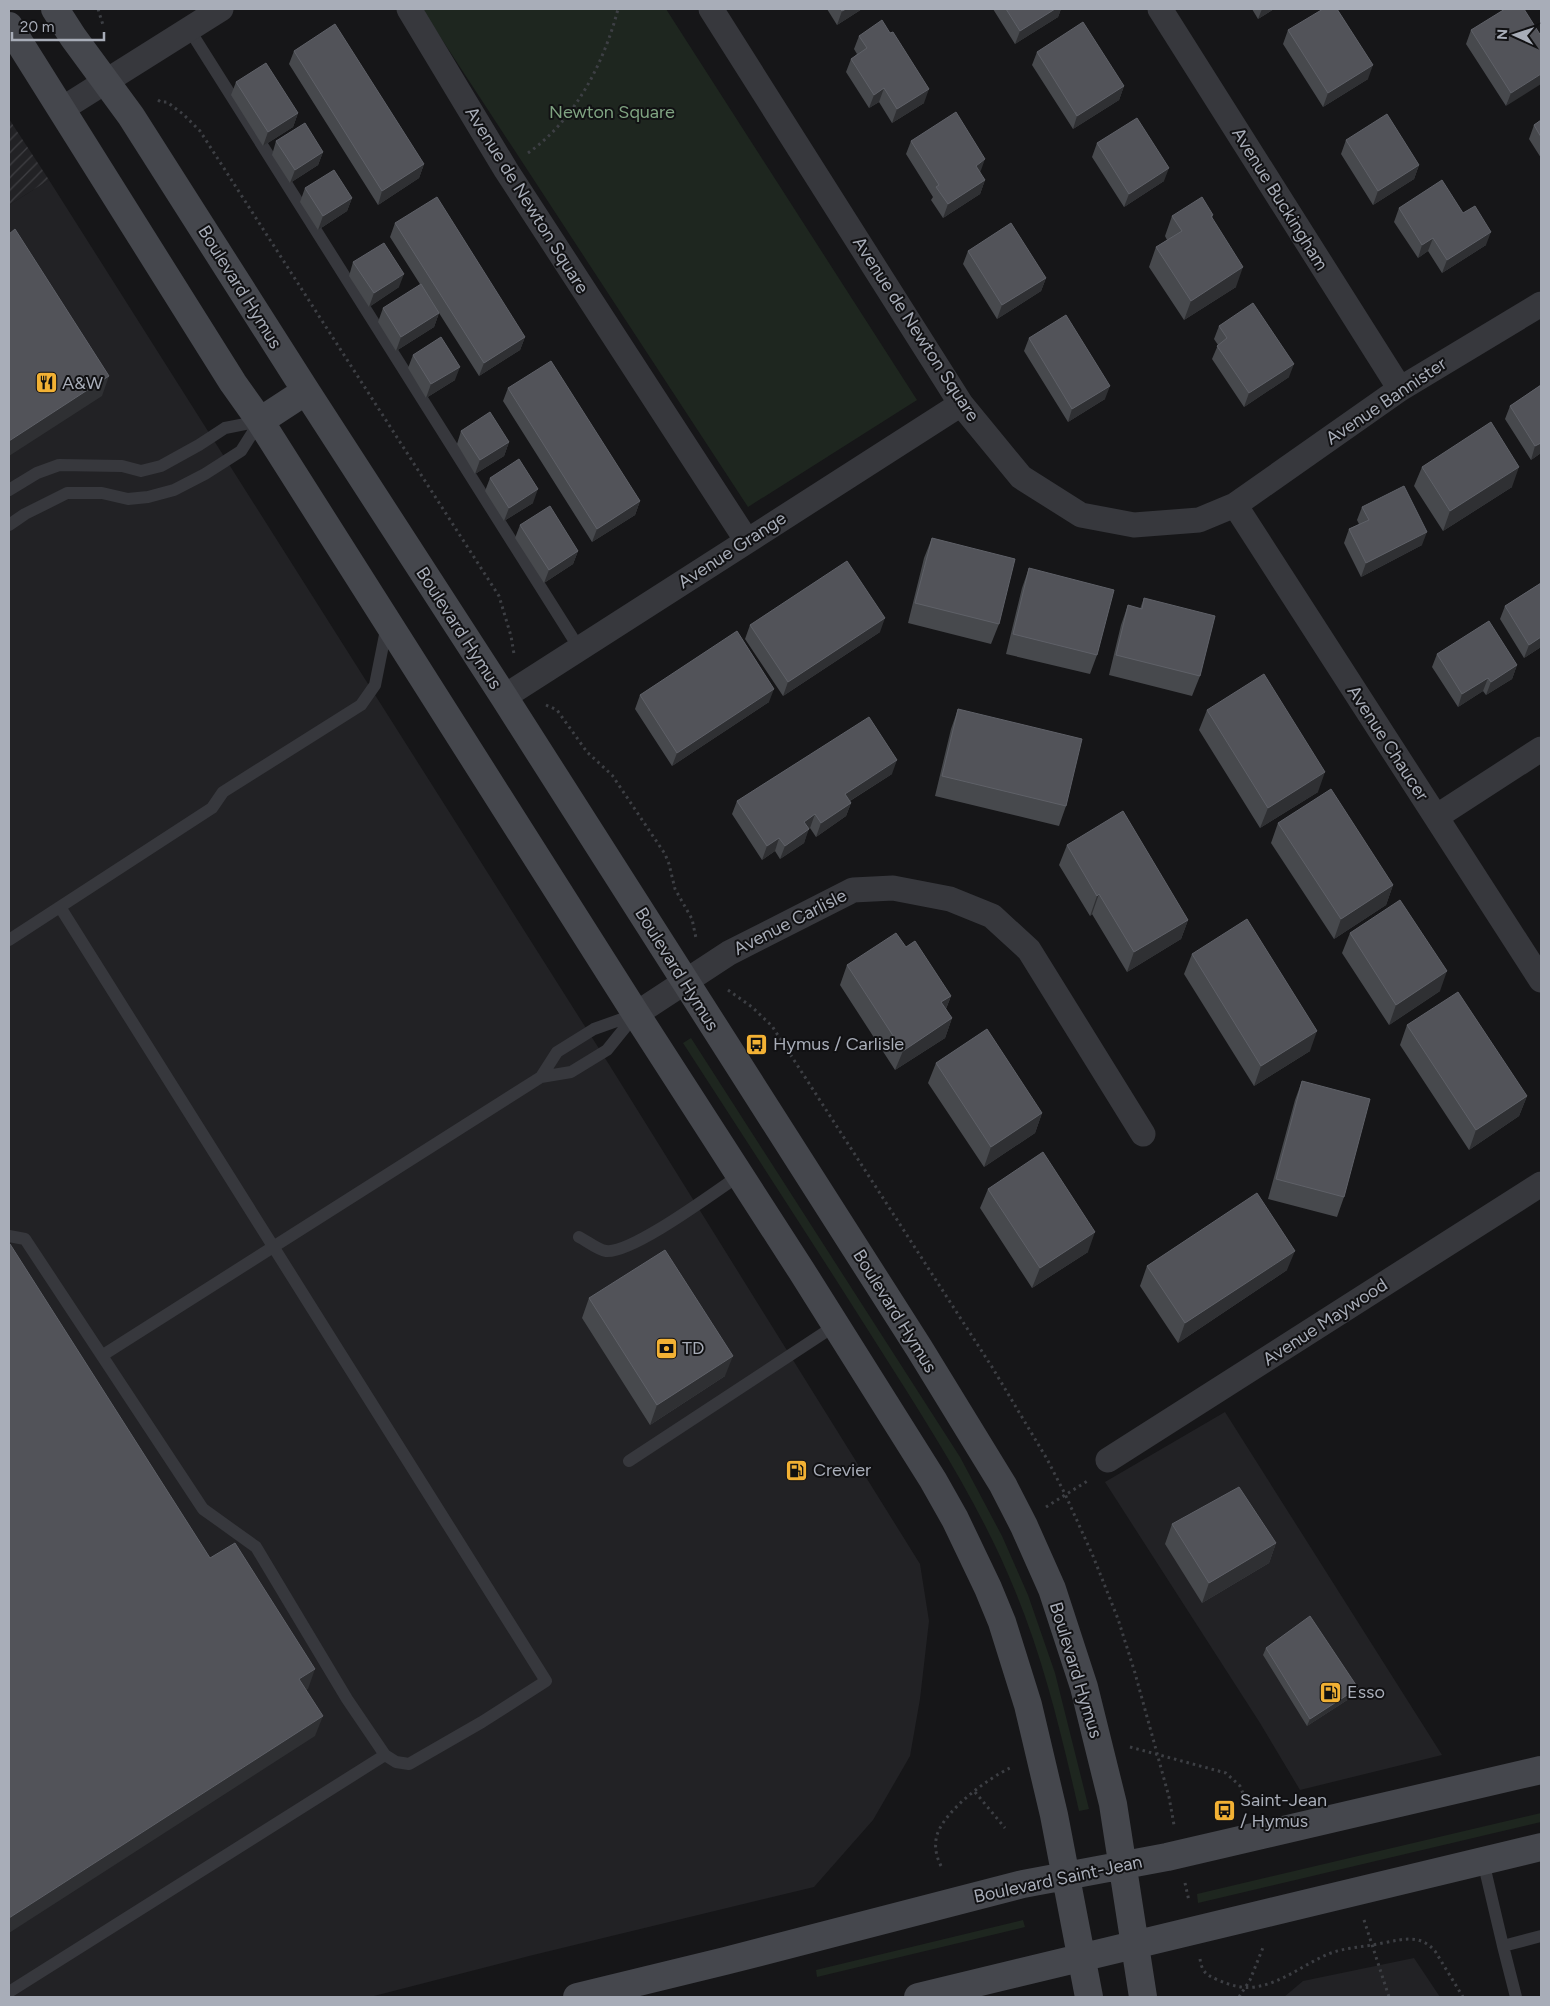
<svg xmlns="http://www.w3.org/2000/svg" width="1550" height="2006" font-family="Figtree,sans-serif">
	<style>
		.built { fill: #222225 }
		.industrial { fill: url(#industrial-furrows) }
		.green { fill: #1e261f }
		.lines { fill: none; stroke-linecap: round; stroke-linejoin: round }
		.path { stroke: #3d3f44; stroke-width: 3; stroke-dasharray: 2.5 4; stroke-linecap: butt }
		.lane { stroke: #37383d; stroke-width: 12 }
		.street { stroke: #37383d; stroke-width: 25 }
		.secondary { stroke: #45474d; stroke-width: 28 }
		.wall { fill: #47494d }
		.shaded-wall { fill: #2f3033 }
		.building { fill: #525359; stroke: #5f6168 }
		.labels { text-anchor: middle; stroke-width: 4; stroke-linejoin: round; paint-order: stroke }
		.park-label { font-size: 18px; fill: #7fa381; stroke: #111113 }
		.street-label { font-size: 18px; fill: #a8adb8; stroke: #111113 }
		.poi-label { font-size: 18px; fill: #a8adb8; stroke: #111113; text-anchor: start }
	</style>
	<defs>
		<pattern id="industrial-furrows" width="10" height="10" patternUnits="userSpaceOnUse" patternTransform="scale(1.25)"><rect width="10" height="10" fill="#222225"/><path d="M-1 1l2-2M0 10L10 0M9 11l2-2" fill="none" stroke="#3f3f43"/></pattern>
	</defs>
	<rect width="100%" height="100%" fill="#161618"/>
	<path class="built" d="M49 180 610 1066 920 1564 929 1621 920 1699 910 1756 873 1820 814 1887 529 1956 370 1997H9V205Z
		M1225 1412 1442 1755 1300 1790 1260 1723 1105 1482Z
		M1414 1958 1440 1997H1284L1303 1981Z"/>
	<path class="industrial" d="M9 119 49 180 9 205Z"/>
	<path class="green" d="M422 9H666L917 400 748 507Z
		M691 1038 960 1457 1002 1536 1028 1595 1055 1673 1089 1809 1079 1811C1062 1737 1045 1664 1016 1593 981 1506 930 1428 880 1349 815 1246 749 1145 683 1043Z
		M1541 1813V1822L1198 1903 1197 1894Z
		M1023 1920 1025 1927 817 1977 816 1970Z"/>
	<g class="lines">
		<path class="path" d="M98 9 103 25
			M158 100 161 102H167L183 114 200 131 499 596 511 636 514 654
			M528 153C575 120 604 63 618 9
			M546 705 557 710 587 752 612 775 665 854 669 864 675 889 692 919 696 938
			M728 990 752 1007 772 1026 992 1367 1047 1459 1065 1494 1093 1556 1118 1619 1135 1673 1169 1797 1174 1825
			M1046 1507 1089 1480
			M1130 1747 1226 1773 1240 1786 1248 1806
			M975 1792 1005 1828
			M941 1866C936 1856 934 1846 937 1835 945 1810 987 1779 1010 1768
			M1185 1883 1189 1901
			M1364 1920 1389 1997
			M1200 1959C1202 1972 1206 1975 1218 1980 1230 1985 1242 1989 1255 1987 1283 1983 1305 1963 1331 1953 1348 1947 1365 1947 1383 1943 1404 1939 1420 1934 1435 1951L1463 1997
			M1239 1997 1250 1980 1264 1945"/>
		<path class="lane" d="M189 29 579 648
			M9 490 37 473 59 465 122 466 141 471 161 466 199 445 225 428 260 421
			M9 525 25 514 67 493H102L128 499 148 497 174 490 205 474 241 451 260 421
			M9 940 212 808 223 792 361 705 375 685 387 625
			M541 1077 557 1052 594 1029 636 1014
			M9 1236 25 1239 203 1509 256 1547 347 1699 385 1755 396 1762 409 1764 482 1722 546 1681 60 907
			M579 1237C587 1241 598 1250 606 1251 632 1254 716 1191 740 1175
			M103 1355 541 1077 571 1072 607 1050 636 1014
			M629 1461 836 1325
			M1483 1861 1503 1946 1541 1936
			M1503 1946 1516 1997
			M9 1992 385 1755"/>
		<path class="street" d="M409 9 506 170 747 541
			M711 9 961 404 1021 477 1081 515 1134 525 1199 520 1235 505 1400 389 1541 304
			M1160 9 1400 389
			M62 109 221 9
			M1235 505 1541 980
			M504 697 961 404
			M1436 817 1541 749
			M636 1014 729 953 853 890 893 888 950 899 992 916 1029 950 1143 1134
			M1108 1460 1541 1184"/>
		<path class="secondary" d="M55 9 73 37 131 116 306 391 504 697 919 1348 1003 1485 1024 1526 1052 1589 1084 1687 1113 1804 1143 1997
			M9 26 233 383 260 421 636 1014 801 1270 933 1480 955 1519 988 1588 1002 1622 1028 1705 1054 1815 1089 1997
			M260 421 306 391
			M577 1997 725 1961 1023 1884 1167 1857 1541 1770
			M918 1997 1541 1847"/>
	</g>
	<path class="wall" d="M827 9H862L837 25Z
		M993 9H1061L1058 17 1015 44Z
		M1252 9H1274L1258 19Z
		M1288 30 1368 79 1323 107 1283 44Z
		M1471 30 1541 36 1506 106 1466 44Z
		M890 33 924 103 892 123 879 102 869 108 846 72 851 59 857 54 854 49 859 36Z
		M294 51 424 164 419 178 378 205 289 64Z
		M1037 52 1124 86 1119 100 1073 129 1032 65Z
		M236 82 298 113 293 127 263 146 231 95Z
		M1541 120V158L1529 139 1534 125Z
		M1346 140 1419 165 1414 179 1373 205 1341 154Z
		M276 141 323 152 318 165 290 183 272 155Z
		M911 141 985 180 980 194 943 218 931 200 933 197 906 154Z
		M1097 143 1164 181 1124 207 1092 157Z
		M305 188 352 198 347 211 318 230 300 202Z
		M1399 208 1463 213 1486 245 1442 273 1428 251 1418 258 1394 222Z
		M1213 215 1212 218 1236 287 1184 320 1149 267 1156 247 1167 240 1165 236 1172 216Z
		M395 223 525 337 520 350 479 376 439 313 434 327 396 351 378 322 383 308 432 303 390 237Z
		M968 251 1046 278 1041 291 997 319 963 264Z
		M353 262 399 287 369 307 349 276Z
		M1219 326 1289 377 1244 407 1212 359 1218 345 1214 339Z
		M1029 338 1105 399 1068 422 1024 351Z
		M413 355 455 380 426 398 408 368Z
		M1541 385V453L1531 460 1505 419 1510 406Z
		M508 388 640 501 635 515 592 542 503 401Z
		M461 431 509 442 504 456 475 474 457 444Z
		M1422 467 1512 487 1443 531 1414 486Z
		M490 478 533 503 504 521 485 491Z
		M1362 507 1422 545 1361 577 1344 543 1349 529 1359 524 1357 520Z
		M520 525 578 551 573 564 544 583 515 538Z
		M932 538 999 624 991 644 908 623 924 558Z
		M1029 568 1097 655 1090 674 1006 654 1022 588Z
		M1541 583V647L1524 658 1500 619 1505 606Z
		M1144 598 1200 676 1192 696 1109 675 1121 625 1128 605 1140 609Z
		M750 625 880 632 783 696 745 639Z
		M1437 654 1517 665 1512 679 1486 695 1483 691 1458 707 1432 667Z
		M640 695 769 702 672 766 635 709Z
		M958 709 1066 806 1059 826 935 796 951 729Z
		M1207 710 1318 792 1260 828 1199 730Z
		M892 774 850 801 851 803 846 816 816 837 810 828 808 829 804 843 780 859 775 851 762 860 732 814 737 801Z
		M1278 823 1393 885 1386 905 1334 939 1271 843Z
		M1067 845 1188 920 1181 939 1127 972 1092 914 1090 916 1059 865Z
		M1350 933 1440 991 1389 1025 1342 953Z
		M906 947 951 996 946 1009 952 1018 945 1038 895 1070 840 985 847 965Z
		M1192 954 1310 1051 1254 1086 1184 974Z
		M1407 1025 1527 1096 1519 1116 1469 1150 1400 1045Z
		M936 1063 1042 1113 1035 1133 984 1167 928 1083Z
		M1302 1081 1344 1197 1337 1217 1268 1199 1295 1100Z
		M988 1189 1088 1252 1032 1288 980 1208Z
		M1147 1266 1287 1270 1178 1343 1140 1286Z
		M589 1298 725 1376 650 1425 582 1318Z
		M1172 1524 1276 1543 1269 1563 1202 1603 1165 1544Z
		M1266 1648 1355 1695 1307 1726 1263 1655Z"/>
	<path class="shaded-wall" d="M846 9H862L837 25 842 11Z
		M1055 9H1061L1058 17 1015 44 1020 31Z
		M1262 9H1274L1258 19Z
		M1373 65 1368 79 1323 107 1328 93Z
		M1541 74V84L1506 106 1511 93Z
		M1124 86 1119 100 1073 129 1077 116Z
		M884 88 879 102 869 108 874 95Z
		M929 89 924 103 892 123 897 109Z
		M298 113 293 127 263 146 268 132Z
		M323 152 318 165 290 183 295 170Z
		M985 159 980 173 976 166Z
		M424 164 419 178 378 205 382 191Z
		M1419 165 1414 179 1373 205 1378 191Z
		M1169 168 1164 181 1124 207 1129 194Z
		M985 180 980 194 943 218 948 204Z
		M352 198 347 211 318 230 323 216Z
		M1491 232 1486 245 1442 273 1447 260Z
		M1433 238 1428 251 1418 258 1422 245Z
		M1243 267 1236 287 1184 320 1191 301Z
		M404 274 399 287 369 307 374 293Z
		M1046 278 1041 291 997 319 1002 305Z
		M439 313 434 327 396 351 401 337Z
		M525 337 520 350 479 376 484 363Z
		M1294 364 1289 377 1244 407 1249 393Z
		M460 367 455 380 426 398 431 384Z
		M109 376 102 396 9 456V441Z
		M1110 386 1105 399 1068 422 1072 409Z
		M509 442 504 456 475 474 480 460Z
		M1541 443V453L1531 460 1535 446Z
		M1519 467 1512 487 1443 531 1450 511Z
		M538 489 533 503 504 521 509 508Z
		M640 501 635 515 592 542 597 529Z
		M1427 532 1422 545 1361 577 1366 563Z
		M578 551 573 564 544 583 549 570Z
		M885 618 880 632 783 696 788 682Z
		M1541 637V647L1524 658 1529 645Z
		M1517 665 1512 679 1486 695 1491 682Z
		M1488 678 1483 691 1458 707 1462 694Z
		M774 689 769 702 672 766 677 753Z
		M897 760 892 774 840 807 845 794Z
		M1325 772 1318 792 1260 828 1268 808Z
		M851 803 846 816 816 837 821 823Z
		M815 814 810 828 799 835 804 822Z
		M809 829 804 843 780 859 785 846Z
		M779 838 775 851 762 860 767 846Z
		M1393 885 1386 905 1334 939 1341 919Z
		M1099 894 1092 914 1090 916 1097 896Z
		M1188 920 1181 939 1127 972 1134 952Z
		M1447 971 1440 991 1389 1025 1396 1005Z
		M951 996 943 1016 941 1002Z
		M952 1018 945 1038 895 1070 903 1051Z
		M1317 1031 1310 1051 1254 1086 1261 1066Z
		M1527 1096 1519 1116 1469 1150 1476 1130Z
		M1042 1113 1035 1133 984 1167 991 1147Z
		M1095 1232 1088 1252 1032 1288 1040 1268Z
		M1295 1251 1287 1270 1178 1343 1185 1323Z
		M733 1356 725 1376 650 1425 657 1405Z
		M1276 1543 1269 1563 1202 1603 1209 1583Z
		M315 1669 308 1689 292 1699 299 1679Z
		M1358 1688 1355 1695 1307 1726 1310 1719Z
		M323 1716 315 1736 9 1933V1918Z"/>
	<path class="building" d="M840 9H846L842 11Z
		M1006 9H1055L1020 31Z
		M1323 9H1337L1373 65 1328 93 1288 30Z
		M1505 9H1524L1541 36V74L1511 93 1471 30Z
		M882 20 890 33 893 32 929 89 897 109 884 88 874 95 851 59 867 48 859 36Z
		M1083 22 1124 86 1077 116 1037 52Z
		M335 24 424 164 382 191 294 51Z
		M266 63 298 113 268 132 236 82Z
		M956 112 985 159 976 166 985 180 948 204 936 187 939 185 911 141Z
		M1387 114 1419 165 1378 191 1346 140Z
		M1137 118 1169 168 1129 194 1097 143Z
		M1541 120V137L1534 125Z
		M305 123 323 152 295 170 276 141Z
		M334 170 352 198 323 216 305 188Z
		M1442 180 1463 213 1475 206 1491 232 1447 260 1433 238 1422 245 1399 208Z
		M437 197 525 337 484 363 395 223Z
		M1202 197 1213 215 1211 216 1243 267 1191 301 1156 247 1182 231 1172 216Z
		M1011 223 1046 278 1002 305 968 251Z
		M15 229 109 376 9 441V234Z
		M384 243 404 274 374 293 353 262Z
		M421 284 439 313 401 337 383 308Z
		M1253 303 1294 364 1249 393 1217 346 1227 338 1219 326Z
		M1066 315 1110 386 1072 409 1029 338Z
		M441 337 460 367 431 384 413 355Z
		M551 361 640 501 597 529 508 388Z
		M1541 385V443L1535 446 1510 406Z
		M490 412 509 442 480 460 461 431Z
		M1491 422 1519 467 1450 511 1422 467Z
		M519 459 538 489 509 508 490 478Z
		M1404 486 1427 532 1366 563 1349 529 1369 520 1362 507Z
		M550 506 578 551 549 570 520 525Z
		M932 538 1015 559 999 624 915 603Z
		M847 561 885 618 788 682 750 625Z
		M1029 568 1114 590 1097 655 1013 634Z
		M1541 583V637L1529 645 1505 606Z
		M1144 598 1215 616 1200 676 1116 655 1128 605 1142 609Z
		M1489 621 1517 665 1491 682 1488 678 1462 694 1437 654Z
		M737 631 774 689 677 753 640 695Z
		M1264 674 1325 772 1268 808 1207 710Z
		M958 709 1082 739 1066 806 942 776Z
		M869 717 897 760 845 794 851 803 821 823 815 814 804 822 809 829 785 846 779 838 767 846 737 801Z
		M1331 789 1393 885 1341 919 1278 823Z
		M1123 811 1188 920 1134 952 1099 894 1097 896 1067 845Z
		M1400 900 1447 971 1396 1005 1350 933Z
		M1247 919 1317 1031 1261 1066 1192 954Z
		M896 933 906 947 915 941 951 996 941 1002 952 1018 903 1051 847 965Z
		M1458 992 1527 1096 1476 1130 1407 1025Z
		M987 1029 1042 1113 991 1147 936 1063Z
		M1302 1081 1370 1099 1344 1197 1276 1179Z
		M1043 1152 1095 1232 1040 1268 988 1189Z
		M1257 1193 1295 1251 1185 1323 1147 1266Z
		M10 1244 210 1558 235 1543 315 1669 299 1679 323 1716 9 1918V1245Z
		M665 1250 733 1356 657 1405 589 1298Z
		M1239 1487 1276 1543 1209 1583 1172 1524Z
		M1310 1616 1358 1688 1310 1719 1266 1648Z"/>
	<defs>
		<symbol id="restaurant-square" viewBox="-11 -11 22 22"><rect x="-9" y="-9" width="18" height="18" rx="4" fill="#f2b134" stroke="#111113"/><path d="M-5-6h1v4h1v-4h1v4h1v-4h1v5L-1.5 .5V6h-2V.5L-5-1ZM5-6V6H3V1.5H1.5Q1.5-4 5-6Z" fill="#111"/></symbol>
		<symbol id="bus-square" viewBox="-11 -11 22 22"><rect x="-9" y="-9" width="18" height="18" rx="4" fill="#f2b134" stroke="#111113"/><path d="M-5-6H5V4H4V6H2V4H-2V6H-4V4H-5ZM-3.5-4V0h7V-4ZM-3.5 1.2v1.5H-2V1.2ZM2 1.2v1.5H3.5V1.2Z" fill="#111"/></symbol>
		<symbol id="bank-square" viewBox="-11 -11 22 22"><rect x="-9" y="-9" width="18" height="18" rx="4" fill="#f2b134" stroke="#111113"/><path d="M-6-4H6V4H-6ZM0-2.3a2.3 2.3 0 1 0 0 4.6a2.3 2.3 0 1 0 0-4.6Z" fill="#111"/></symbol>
		<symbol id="fuel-square" viewBox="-11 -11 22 22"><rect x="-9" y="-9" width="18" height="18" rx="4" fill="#f2b134" stroke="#111113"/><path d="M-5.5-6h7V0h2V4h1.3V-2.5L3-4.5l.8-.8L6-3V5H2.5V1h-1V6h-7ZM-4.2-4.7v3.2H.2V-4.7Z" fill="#111"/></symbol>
	</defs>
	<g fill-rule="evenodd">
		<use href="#restaurant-square" x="34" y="370" width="25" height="25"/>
		<use href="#bus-square" x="744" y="1032" width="25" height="25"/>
		<use href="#bank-square" x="654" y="1336" width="25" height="25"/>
		<use href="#fuel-square" x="784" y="1458" width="25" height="25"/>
		<use href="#fuel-square" x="1318" y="1680" width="25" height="25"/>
		<use href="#bus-square" x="1212" y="1798" width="25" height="25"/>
	</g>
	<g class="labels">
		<g class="park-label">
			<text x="612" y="118">Newton Square</text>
		</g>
		<g class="street-label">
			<text transform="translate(1280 199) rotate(58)" y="6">Avenue Buckingham</text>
			<text transform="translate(527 200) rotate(58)" y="6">Avenue de Newton Square</text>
			<text transform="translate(240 287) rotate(58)" y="6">Boulevard Hymus</text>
			<text transform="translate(916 329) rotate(57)" y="6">Avenue de Newton Square</text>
			<text transform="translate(1386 401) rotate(-34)" y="6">Avenue Bannister</text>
			<text transform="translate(732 550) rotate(-33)" y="6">Avenue Grange</text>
			<text transform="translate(459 628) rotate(57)" y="6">Boulevard Hymus</text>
			<text transform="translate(1388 743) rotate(57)" y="6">Avenue Chaucer</text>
			<text transform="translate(790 922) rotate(-27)" y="6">Avenue Carlisle</text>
			<text transform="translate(677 969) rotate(58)" y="6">Boulevard Hymus</text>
			<text transform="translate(895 1311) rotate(58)" y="6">Boulevard Hymus</text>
			<text transform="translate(1325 1322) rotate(-33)" y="6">Avenue Maywood</text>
			<text transform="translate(1076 1670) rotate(73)" y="6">Boulevard Hymus</text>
			<text transform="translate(1058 1879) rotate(-12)" y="6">Boulevard Saint-Jean</text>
		</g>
		<g class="poi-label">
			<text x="62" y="389">A&amp;W</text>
			<text x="773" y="1050">Hymus / Carlisle</text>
			<text x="682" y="1354">TD</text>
			<text x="813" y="1476">Crevier</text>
			<text x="1347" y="1698">Esso</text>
			<text x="1240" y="1806">Saint-Jean<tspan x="1240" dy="21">/ Hymus</tspan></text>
		</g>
	</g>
	<rect width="1550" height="2006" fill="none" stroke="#a8adb8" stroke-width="20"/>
	<g transform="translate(1515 35) rotate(273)" stroke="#111113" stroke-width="4" paint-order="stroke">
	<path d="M0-4L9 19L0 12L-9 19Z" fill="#a8adb8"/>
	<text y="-8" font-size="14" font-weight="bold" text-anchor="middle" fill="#a8adb8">N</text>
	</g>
	<path d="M12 32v8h92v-8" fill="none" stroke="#a8adb8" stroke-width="2.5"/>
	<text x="20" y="32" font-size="15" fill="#a8adb8" stroke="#111113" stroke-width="4" paint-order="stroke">20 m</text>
</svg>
